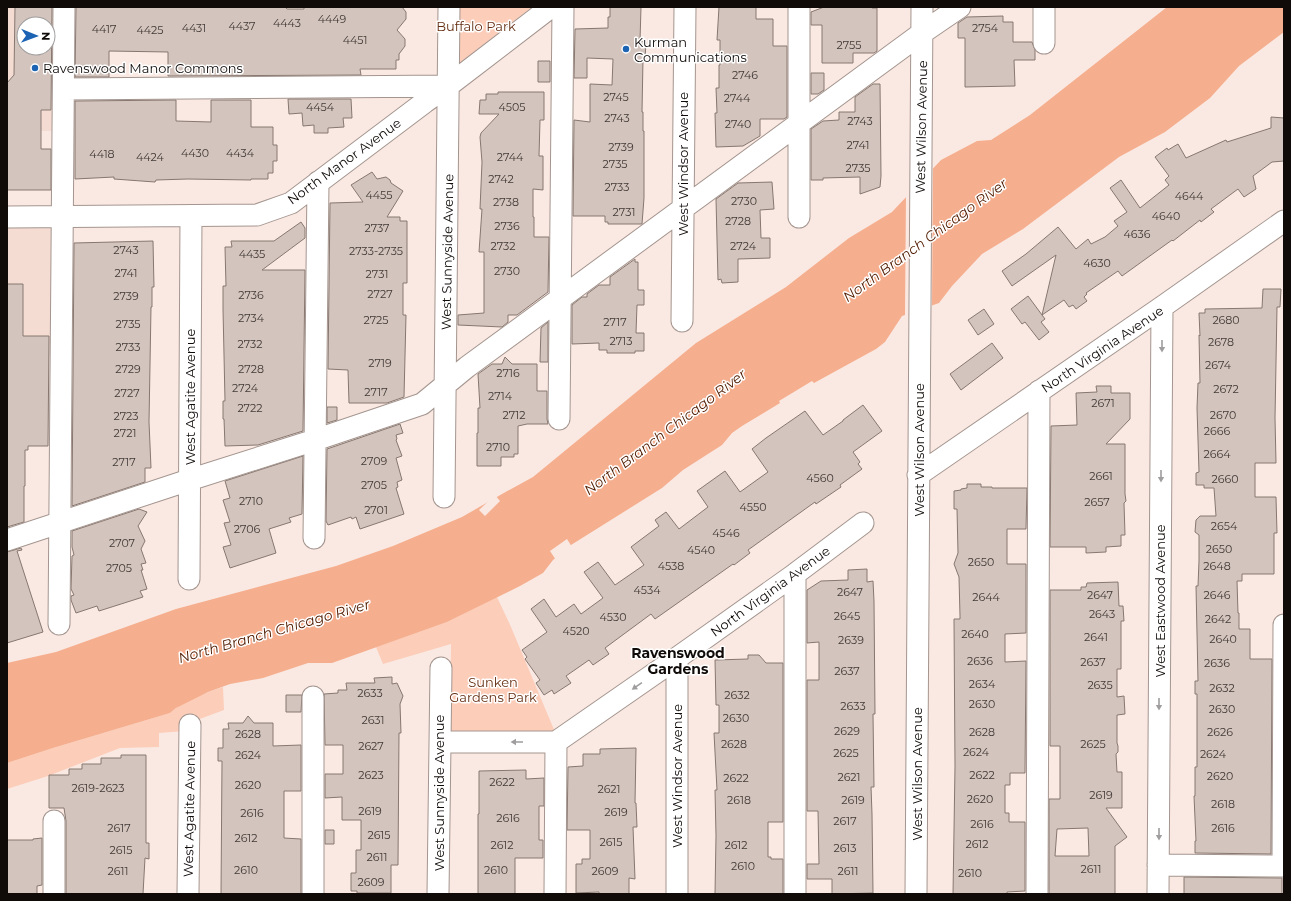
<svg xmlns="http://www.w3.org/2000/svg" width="1291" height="901" font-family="Montserrat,sans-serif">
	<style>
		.built { fill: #f4dcd2; fill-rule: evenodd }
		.green { fill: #fccdb9 }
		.water { fill: #f5ae8e }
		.pier { fill: #fae9e2 }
		.building { fill: #d3c4bd; stroke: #867871; fill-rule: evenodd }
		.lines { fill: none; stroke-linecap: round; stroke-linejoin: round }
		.minor-casing { stroke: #a4958f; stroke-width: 23 }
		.minor { stroke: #fff; stroke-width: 21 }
		.oneway { fill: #9f9d9d }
		.poi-dot { fill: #1c63b3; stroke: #fff; stroke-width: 1.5 }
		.labels { text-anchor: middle; stroke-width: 3; stroke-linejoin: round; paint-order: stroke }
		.number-label { font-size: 11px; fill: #413936 }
		.park-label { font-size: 13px; fill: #652e13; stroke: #fff }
		.poi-label { font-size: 13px; fill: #100b09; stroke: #fff; text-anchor: start }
		.street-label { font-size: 13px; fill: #100b09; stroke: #fff }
		.water-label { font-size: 14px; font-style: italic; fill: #501b00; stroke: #fff }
		.neighbourhood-label { font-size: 14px; font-weight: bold; fill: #100b09; stroke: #fff }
	</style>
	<rect width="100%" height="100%" fill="#fae9e2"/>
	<path class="built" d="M7 7H61V131H7ZM24 24H48V48H24Z
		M7 226H63L61 356H7Z"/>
	<path class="green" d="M457 7H532L458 64Z
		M497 597 511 627 555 732 450 733 451 644 383 664 376 647 447 622Z
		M223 687 224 710 197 720V730L159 733V747L120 748 48 776 7 789V763L53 748 170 713C184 700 205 693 223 687Z"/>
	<path class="water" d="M1167 7H1284V32L1239 66 1210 98 1165 132 1119 157 1023 229 982 254 952 286 939 303 902 316 885 342 876 349 814 383 812 381 779 401 780 403 742 426 732 433 722 445 683 470 662 488 571 545 553 560 543 573 520 586 447 622 332 663H308L263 678 230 684 208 692 176 708 170 713 53 748 7 763V663L56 652 176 609 336 566 393 546 462 517 502 494 533 477 696 343 786 287 849 238 892 212 941 160 977 141 991 140 1030 115Z"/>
	<path class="pier" d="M933 165 932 307 905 317 906 193Z
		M495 495 500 501 485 516 479 510Z
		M567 539 572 547 556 560 550 551Z"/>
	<path class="building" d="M15 7H52L51 110H41V149H51V190H7V83L14 75ZM24 24H48V48H24Z
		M76 7H285L287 9H304V7H402L406 12V19L397 30 405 39V46L399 54V60H396V69H360L361 75 168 76V52L109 51V77H75Z
		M610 7H641L640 41 646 42 645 59H643L642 112H643V131H644V198L642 224H608V222H605V216H573L574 120 590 122V84L612 85 613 59 587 58V78H574L575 29 608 28V17H610Z
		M719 7H756V19H773V46H787V117L784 119H760V136L743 146 716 147 715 113H717L716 88H719V65H720V40H717Z
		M824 7H872V8H877V51L874 53H853V63H822V25H811V12Z
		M1003 16V22H1013V42H1032L1035 50V60H1014L1015 86 965 87V38H958V23L967 17Z
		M538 61H550V82H538Z
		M811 73H824V90L818 94H811Z
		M873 84H880L881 176 880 187 860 194V177L823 178V180H811V129L823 121 839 120V112H855V97Z
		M498 92H544V120H540L539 156H543V190L533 189V217H534V237H549L548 292 517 315H508V322L502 327 458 325V315L484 313V252H479L482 209H480L482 162 480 137 481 133 499 114H479L480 100H486V94H498Z
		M288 99H351L352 118H343L344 127 328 128V133H314V125L303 126 302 113 289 114Z
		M176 100V121L211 122V100H251V127H273V145H277V161H273V173H268V179H251V180L188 179 156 180 155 182 114 179V177L75 179V101Z
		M1271 117 1284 118V161L1272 162 1253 176 1256 189 1244 197 1238 189 1211 209 1214 212 1201 222 1200 220 1173 241 1172 240 1122 276 1118 271 1086 293 1087 294 1084 297 1087 301 1076 309 1073 305 1069 307 1064 300 1042 315 1056 255 1012 286 1002 271 1026 254 1058 227 1076 249 1088 239 1091 244 1105 237 1118 226 1114 221 1127 212 1110 188 1121 180 1140 208 1169 185 1165 180 1169 176 1155 157 1167 148 1168 150 1178 144 1186 158 1226 140 1227 142 1271 128Z
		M372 172 377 179 386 177 390 180 391 183 403 191 387 217H400V221H407V283H403V315H406L404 397 387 403H349L348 370 328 369 330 203 363 202 351 185Z
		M772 182 774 209 760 210 761 238H770V258L738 259V282L722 283 721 279 718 280 716 199 738 183Z
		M301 222 305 228V238L262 270H305L303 431 258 445 225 446 224 419H223V401H225L223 309V286H226L225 247H232L231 241H274Z
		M153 241 154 287H152V307H151L149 422 151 468H145V482L72 506 74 243Z
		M635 259V262H638V290H644V305H637L636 333H644V351H635V353H607V350H599V343L572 344V305L582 297H587V294L599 285H610V277Z
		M7 284H23V336H49L48 446H28V450H25V486H24V522L7 527Z
		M1263 289H1281L1280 307H1277L1275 418 1276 463H1255V497H1276L1277 533H1274V574H1242V581H1237L1238 613H1239V629H1250V659H1272L1271 854 1195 853V841H1196L1194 796H1195V767H1197V694H1195V681H1198L1196 586H1198L1199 561V535L1195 532 1196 520 1200 516H1216L1214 488H1204V485H1196V473L1199 472 1197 408 1198 383H1200L1199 335 1200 336 1199 313H1205V309L1262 308Z
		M1028 296 1045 319 1041 322 1049 332 1039 340 1025 322 1022 324 1011 309Z
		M984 309 994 324 978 335 968 320Z
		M548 322V362H540L541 328Z
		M992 343 1003 358 961 390 950 374Z
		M505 357 512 364H537V391H547V419L548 424H527L518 426V454H514V457H501V466H477V433H478V408H480L478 374 492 364H502Z
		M1096 386H1111V393H1130V419L1106 444H1125V494L1126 501 1124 503 1125 535H1121V546L1106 547V552L1086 553V547H1050L1051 426 1077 425 1076 393 1097 392Z
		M863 405 882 431 853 452 860 462 858 464 862 469 840 485 841 487 816 504 815 502 748 550 750 553 734 565 733 564 655 619 651 614 605 648 609 654 593 665 589 660 566 676 571 683 554 694 552 690 544 695 536 683 540 680 525 659 527 657 522 650 547 632 531 609 544 599 556 617 574 604 581 614 603 598 584 572 598 562 615 585 644 565 631 547 659 526 655 520 666 512 679 529 708 507 697 491 725 471 740 492 768 472 752 449 766 438 805 411 823 435 843 421V420Z
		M327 407H337V420L327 423Z
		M400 424 403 433 396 435 397 439 396 440 402 456 396 458 402 480 397 482 398 487 396 488 404 514 360 529 356 517 352 519 351 517 328 525 326 521 327 449Z
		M303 456 302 514 289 518 291 522 269 529 276 553 230 568 223 547 231 545 224 523 230 522 223 500 230 498 225 481Z
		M967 484H981V487H992V488H1027L1026 529H1007V564H1026V633L1005 634V662L1026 661 1025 773H1010V785H1005V813H1009V822H1025V891L1007 892V894H953L955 766 954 619H960V616L959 577 954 564 958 553 957 509H954V491L961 490V489L967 488Z
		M139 509 147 512 138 526 145 541 141 549 146 563 141 564 143 570H141L147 589 140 591 143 597 99 611 97 606 76 613 71 600V596L74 595 71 589 72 556 74 555 72 547V531Z
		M21 548 22 550 17 551 43 632 7 643V552Z
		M867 569V582L873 581 874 601 875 714H873L874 787H871L872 814 873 893 832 894V879H807V864H819L818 811H807V680H819V642L807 643V590L821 581 848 580V570Z
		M1118 582 1119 606H1123L1124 621H1121V669H1117V697L1124 696 1125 714 1117 715V743L1118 746V752L1116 754 1117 772H1122V808H1106L1127 837 1115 846V894H1049V799H1060V746H1050V590H1081V587H1086L1087 583ZM1088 828 1089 856H1055L1057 829Z
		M748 655H759L766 663H783V822H768V857H771V859H783V894H715L716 836 715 790H717L714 733H719V705H716L715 660 748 659Z
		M392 677V684L397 683 403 696 400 704 401 733H399L398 865H391V893H357V891H351V873H356V850H361V820H342V797L325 798V774H343V745H325L324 694 338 693V690H347L346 683H375L374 678Z
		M286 695H302L301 712H286Z
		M248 716 254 723H273V746L301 745V791H284V838L301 839V894H221L222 761H218V748H223V729H229L228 723H243Z
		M636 748 635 803H636L637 827H633L635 879 629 878V894H599V892L576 893V864H582V859H590V830H567L568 767 583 766V754H600V749Z
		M121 755H146V843H149V859L145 858 143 894H66V821L64 808H49V775H69V769H82V764H101V758H121Z
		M526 770V779L544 778V806H539V840H543V858H515V894H478V814H479V771Z
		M325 830H334V844H325Z
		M42 838V885L37 886V894H7V840H33V839Z
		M1184 877 1282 878V894H1184Z"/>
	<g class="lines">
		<defs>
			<path id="minor" d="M1044 43V7
				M64 89 448 86
				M7 217 257 215 291 203 425 102 448 86 551 7
				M799 217V7
				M682 321 685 7
				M559 419 563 7
				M918 475 1162 307 1284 221
				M444 497 449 7
				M314 538 318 182
				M7 540 189 480 315 440 422 404 467 367 922 33 960 7
				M189 579 191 216
				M59 624 64 7
				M440 742H556L677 658 795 574 863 523
				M1158 865 1283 866 1284 625
				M54 894V821
				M188 894 190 725
				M313 894V697
				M438 894 441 668
				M555 894 556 742
				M677 894V658
				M795 894V574
				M916 894 922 7
				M1037 894 1039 391
				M1158 894 1162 307"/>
		</defs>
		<use href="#minor" class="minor-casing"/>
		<use href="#minor" class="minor"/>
	</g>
	<defs><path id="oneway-solid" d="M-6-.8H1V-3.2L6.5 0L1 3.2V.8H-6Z"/></defs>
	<g class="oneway">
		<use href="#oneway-solid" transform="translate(1162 346) rotate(90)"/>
		<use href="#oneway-solid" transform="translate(1161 476) rotate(90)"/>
		<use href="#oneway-solid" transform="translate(637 686) rotate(145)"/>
		<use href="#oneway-solid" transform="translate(1159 704) rotate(90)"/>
		<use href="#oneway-solid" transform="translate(517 742) rotate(-180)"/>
		<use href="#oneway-solid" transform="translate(1159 834) rotate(90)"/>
	</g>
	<g class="poi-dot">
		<circle cx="626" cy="49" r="4"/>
		<circle cx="35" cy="68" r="4"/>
	</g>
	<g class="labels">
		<g class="number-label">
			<text x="332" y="23">4449</text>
			<text x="287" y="27">4443</text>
			<text x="242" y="30">4437</text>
			<text x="194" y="32">4431</text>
			<text x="985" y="32">2754</text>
			<text x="104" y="33">4417</text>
			<text x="150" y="34">4425</text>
			<text x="355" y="44">4451</text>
			<text x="849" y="49">2755</text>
			<text x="745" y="79">2746</text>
			<text x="616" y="101">2745</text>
			<text x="737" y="102">2744</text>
			<text x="320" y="111">4454</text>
			<text x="512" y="111">4505</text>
			<text x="617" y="122">2743</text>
			<text x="860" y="125">2743</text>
			<text x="738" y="128">2740</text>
			<text x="858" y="149">2741</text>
			<text x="621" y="151">2739</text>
			<text x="195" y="157">4430</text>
			<text x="240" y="157">4434</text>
			<text x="102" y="158">4418</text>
			<text x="150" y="161">4424</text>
			<text x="510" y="161">2744</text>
			<text x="615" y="168">2735</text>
			<text x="858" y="172">2735</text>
			<text x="501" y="183">2742</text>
			<text x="617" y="191">2733</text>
			<text x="379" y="199">4455</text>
			<text x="1189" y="200">4644</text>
			<text x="744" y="205">2730</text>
			<text x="506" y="206">2738</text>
			<text x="624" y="216">2731</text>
			<text x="1166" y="220">4640</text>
			<text x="738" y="225">2728</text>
			<text x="507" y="230">2736</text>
			<text x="377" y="232">2737</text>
			<text x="1137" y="238">4636</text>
			<text x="503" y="250">2732</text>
			<text x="743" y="250">2724</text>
			<text x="126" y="254">2743</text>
			<text x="376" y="255">2733-2735</text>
			<text x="252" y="258">4435</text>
			<text x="1097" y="267">4630</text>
			<text x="507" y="275">2730</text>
			<text x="126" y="277">2741</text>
			<text x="377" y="278">2731</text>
			<text x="380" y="298">2727</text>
			<text x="251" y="299">2736</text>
			<text x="126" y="300">2739</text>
			<text x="251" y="322">2734</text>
			<text x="376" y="324">2725</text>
			<text x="1226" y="324">2680</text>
			<text x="615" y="326">2717</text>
			<text x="128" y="328">2735</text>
			<text x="621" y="345">2713</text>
			<text x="1221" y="346">2678</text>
			<text x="250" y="348">2732</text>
			<text x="128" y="351">2733</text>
			<text x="380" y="367">2719</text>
			<text x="1218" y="369">2674</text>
			<text x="128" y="373">2729</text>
			<text x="251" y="373">2728</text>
			<text x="508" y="377">2716</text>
			<text x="245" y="392">2724</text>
			<text x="1226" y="393">2672</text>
			<text x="376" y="396">2717</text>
			<text x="127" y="397">2727</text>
			<text x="500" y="400">2714</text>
			<text x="1103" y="407">2671</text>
			<text x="250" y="412">2722</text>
			<text x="514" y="419">2712</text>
			<text x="1223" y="419">2670</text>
			<text x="126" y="420">2723</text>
			<text x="1217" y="435">2666</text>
			<text x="125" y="437">2721</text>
			<text x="498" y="451">2710</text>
			<text x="1217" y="458">2664</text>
			<text x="374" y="465">2709</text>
			<text x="124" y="466">2717</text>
			<text x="1101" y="480">2661</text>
			<text x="820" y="482">4560</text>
			<text x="1225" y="483">2660</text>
			<text x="374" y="489">2705</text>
			<text x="251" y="505">2710</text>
			<text x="1097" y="506">2657</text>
			<text x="753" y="511">4550</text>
			<text x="376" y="514">2701</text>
			<text x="1224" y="530">2654</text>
			<text x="247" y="533">2706</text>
			<text x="726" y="537">4546</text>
			<text x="122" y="547">2707</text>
			<text x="1219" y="553">2650</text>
			<text x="701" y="554">4540</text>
			<text x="981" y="566">2650</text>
			<text x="671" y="570">4538</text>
			<text x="1217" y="570">2648</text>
			<text x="119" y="572">2705</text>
			<text x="647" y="594">4534</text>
			<text x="850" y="596">2647</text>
			<text x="1100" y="599">2647</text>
			<text x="1217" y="599">2646</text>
			<text x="986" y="601">2644</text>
			<text x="1102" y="618">2643</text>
			<text x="847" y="620">2645</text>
			<text x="613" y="621">4530</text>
			<text x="1218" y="623">2642</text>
			<text x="576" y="635">4520</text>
			<text x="975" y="638">2640</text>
			<text x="1096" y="641">2641</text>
			<text x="1223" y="643">2640</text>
			<text x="851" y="644">2639</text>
			<text x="980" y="665">2636</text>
			<text x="1093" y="666">2637</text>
			<text x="1217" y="667">2636</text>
			<text x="847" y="675">2637</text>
			<text x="982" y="688">2634</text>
			<text x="1100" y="689">2635</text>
			<text x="1222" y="692">2632</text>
			<text x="370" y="697">2633</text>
			<text x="737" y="699">2632</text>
			<text x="982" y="708">2630</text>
			<text x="853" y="710">2633</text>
			<text x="1222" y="713">2630</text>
			<text x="736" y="722">2630</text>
			<text x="373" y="724">2631</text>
			<text x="847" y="735">2629</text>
			<text x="982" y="736">2628</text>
			<text x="1220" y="736">2626</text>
			<text x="248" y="738">2628</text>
			<text x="734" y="748">2628</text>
			<text x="1093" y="748">2625</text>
			<text x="371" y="750">2627</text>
			<text x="976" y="756">2624</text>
			<text x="846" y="757">2625</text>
			<text x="1213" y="758">2624</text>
			<text x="248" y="759">2624</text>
			<text x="371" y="779">2623</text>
			<text x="982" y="779">2622</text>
			<text x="1220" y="780">2620</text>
			<text x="849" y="781">2621</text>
			<text x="736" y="782">2622</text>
			<text x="502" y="786">2622</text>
			<text x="248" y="789">2620</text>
			<text x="98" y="792">2619-2623</text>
			<text x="609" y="793">2621</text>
			<text x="1101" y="799">2619</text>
			<text x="980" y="803">2620</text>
			<text x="739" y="804">2618</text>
			<text x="853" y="804">2619</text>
			<text x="1223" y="808">2618</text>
			<text x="370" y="815">2619</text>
			<text x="616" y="816">2619</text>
			<text x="252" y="817">2616</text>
			<text x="508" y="822">2616</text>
			<text x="845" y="825">2617</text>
			<text x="982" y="828">2616</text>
			<text x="119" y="832">2617</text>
			<text x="1223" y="832">2616</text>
			<text x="379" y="839">2615</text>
			<text x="246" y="842">2612</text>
			<text x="611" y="846">2615</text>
			<text x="977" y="848">2612</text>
			<text x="502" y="849">2612</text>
			<text x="736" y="849">2612</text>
			<text x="845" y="852">2613</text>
			<text x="121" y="854">2615</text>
			<text x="377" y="861">2611</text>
			<text x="743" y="870">2610</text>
			<text x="1091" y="873">2611</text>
			<text x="246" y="874">2610</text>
			<text x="496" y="874">2610</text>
			<text x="118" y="875">2611</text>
			<text x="605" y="875">2609</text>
			<text x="848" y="875">2611</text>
			<text x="970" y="877">2610</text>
			<text x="371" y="886">2609</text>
		</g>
		<g class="park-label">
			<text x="476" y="31">Buffalo Park</text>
			<text x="493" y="687">Sunken<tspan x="493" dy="15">Gardens Park</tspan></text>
		</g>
		<g class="poi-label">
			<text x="634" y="47">Kurman<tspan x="634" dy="15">Communications</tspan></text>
			<text x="43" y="73">Ravenswood Manor Commons</text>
		</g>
		<g class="street-label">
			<text transform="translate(921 127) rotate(-89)" y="5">West Wilson Avenue</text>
			<text transform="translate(344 161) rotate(-36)" y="5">North Manor Avenue</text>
			<text transform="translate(683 164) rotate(-90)" y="5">West Windsor Avenue</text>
			<text transform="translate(447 252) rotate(-89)" y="5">West Sunnyside Avenue</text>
			<text transform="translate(1102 349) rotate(-34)" y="5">North Virginia Avenue</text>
			<text transform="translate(190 397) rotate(-90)" y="5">West Agatite Avenue</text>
			<text transform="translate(919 450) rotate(-90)" y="5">West Wilson Avenue</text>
			<text transform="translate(770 591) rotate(-36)" y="5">North Virginia Avenue</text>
			<text transform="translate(1160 601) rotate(-90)" y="5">West Eastwood Avenue</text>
			<text transform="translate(917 774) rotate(-90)" y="5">West Wilson Avenue</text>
			<text transform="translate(677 776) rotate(-90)" y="5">West Windsor Avenue</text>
			<text transform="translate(439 793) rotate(-90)" y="5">West Sunnyside Avenue</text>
			<text transform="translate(189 809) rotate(-89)" y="5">West Agatite Avenue</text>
		</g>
		<g class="water-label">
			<text transform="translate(925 240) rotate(-36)" y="5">North Branch Chicago River</text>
			<text transform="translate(665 432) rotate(-37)" y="5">North Branch Chicago River</text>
			<text transform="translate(274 631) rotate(-16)" y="5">North Branch Chicago River</text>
		</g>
		<g class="neighbourhood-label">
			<text x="678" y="658">Ravenswood<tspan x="678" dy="16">Gardens</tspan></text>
		</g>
	</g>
	<rect width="1291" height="901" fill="none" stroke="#100b09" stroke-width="16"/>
	<g transform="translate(36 36) rotate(91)"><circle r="19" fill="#ffffff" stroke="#9f9d9d"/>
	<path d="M0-3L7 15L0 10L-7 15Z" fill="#1c63b3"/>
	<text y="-6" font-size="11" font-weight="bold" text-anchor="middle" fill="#100b09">N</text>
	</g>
</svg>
